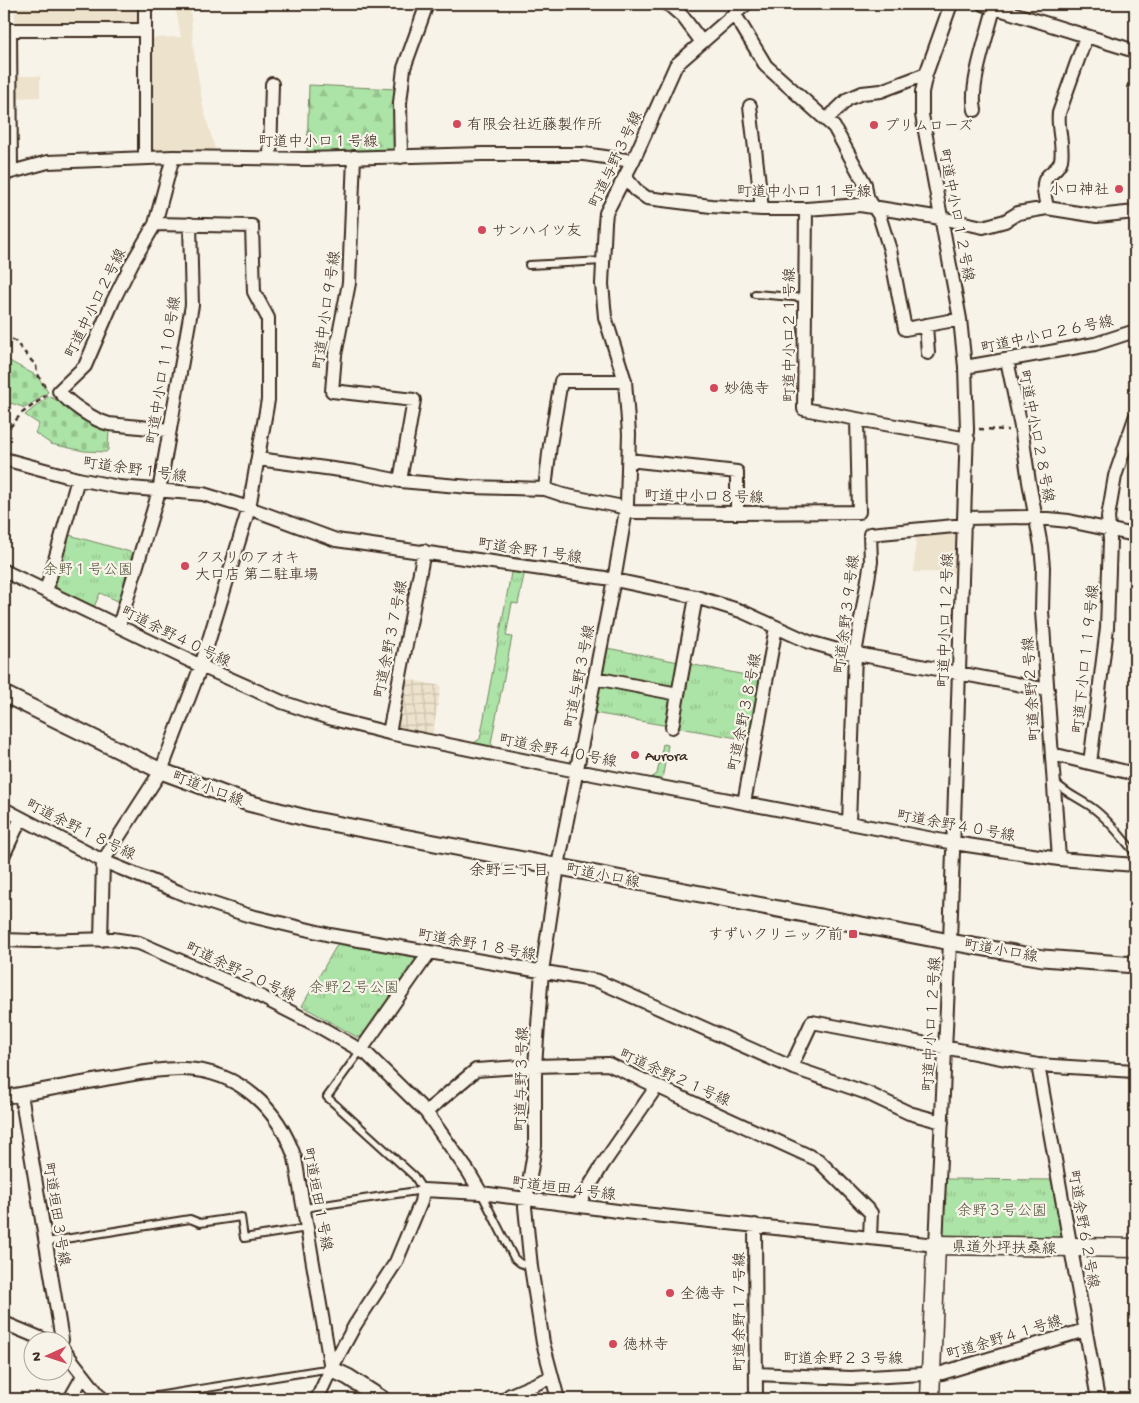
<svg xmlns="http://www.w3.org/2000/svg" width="1139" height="1403" font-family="'Gochi Hand','Klee One',sans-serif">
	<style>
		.built { fill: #ede2cc }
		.industrial { fill: url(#industrial-grid) }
		.grass { fill: url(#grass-tufts); stroke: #748662 }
		.forest { fill: url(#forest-firs); stroke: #748662 }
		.cemetery { fill: url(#cemetery-stones); stroke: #748662 }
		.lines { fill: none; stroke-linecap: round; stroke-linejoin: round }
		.service-casing { stroke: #3b2a1e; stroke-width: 10 }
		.minor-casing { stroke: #3b2a1e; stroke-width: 16 }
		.tertiary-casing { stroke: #3b2a1e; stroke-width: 19 }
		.secondary-casing { stroke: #3b2a1e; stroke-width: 21 }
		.path { stroke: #3b2a1e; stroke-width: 2.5; stroke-dasharray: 5 4; stroke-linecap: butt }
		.service { stroke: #f7f3e8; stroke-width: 6 }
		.minor { stroke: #f7f3e8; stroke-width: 12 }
		.tertiary { stroke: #f7f3e8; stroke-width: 15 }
		.secondary { stroke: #f7f3e8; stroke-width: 18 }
		.poi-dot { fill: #d1495b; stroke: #f7f3e8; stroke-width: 2 }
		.labels { text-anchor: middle; stroke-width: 4.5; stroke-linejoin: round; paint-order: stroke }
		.poi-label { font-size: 15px; fill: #3b2a1e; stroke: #f7f3e8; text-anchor: start }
		.street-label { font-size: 15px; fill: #3b2a1e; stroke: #f7f3e8 }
		.park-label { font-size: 15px; fill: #575840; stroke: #f7f3e8 }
		.neighbourhood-label { font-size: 16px; fill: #3b2a1e; stroke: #f7f3e8 }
	</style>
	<defs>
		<pattern id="industrial-grid" width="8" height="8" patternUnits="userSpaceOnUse" patternTransform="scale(1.25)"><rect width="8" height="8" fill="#ede2cc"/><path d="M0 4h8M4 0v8" fill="none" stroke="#ccc2af"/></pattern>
		<pattern id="grass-tufts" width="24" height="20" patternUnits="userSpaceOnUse" patternTransform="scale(1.25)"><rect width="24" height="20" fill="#ace3a6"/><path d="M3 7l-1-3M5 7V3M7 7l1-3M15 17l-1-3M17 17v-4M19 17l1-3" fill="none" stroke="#95c38e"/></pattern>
		<pattern id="forest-firs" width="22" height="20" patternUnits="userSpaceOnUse" patternTransform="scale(1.25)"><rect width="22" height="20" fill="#ace3a6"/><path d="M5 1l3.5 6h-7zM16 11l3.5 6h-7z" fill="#95c38e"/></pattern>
		<pattern id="cemetery-stones" width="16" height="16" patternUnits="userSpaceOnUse" patternTransform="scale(1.25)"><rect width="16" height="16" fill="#ace3a6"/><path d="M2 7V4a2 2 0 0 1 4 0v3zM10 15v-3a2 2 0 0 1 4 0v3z" fill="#95c38e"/></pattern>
	</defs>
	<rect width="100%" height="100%" fill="#f7f3e8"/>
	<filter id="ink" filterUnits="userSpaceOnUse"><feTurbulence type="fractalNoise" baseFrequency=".02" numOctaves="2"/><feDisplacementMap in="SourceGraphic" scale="10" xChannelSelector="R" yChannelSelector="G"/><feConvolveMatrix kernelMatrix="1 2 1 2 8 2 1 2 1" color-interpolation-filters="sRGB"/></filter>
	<g filter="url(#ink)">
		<path class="built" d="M15 4H138V20L134 25 15 24Z
			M175 4H189L190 5 194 52 203 107 215 149 199 151 149 152 152 83 151 38 181 37Z
			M15 76H40V97L15 98Z
			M955 532 959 536 958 573 914 572 916 536Z"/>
		<path class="industrial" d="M406 679 441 686 432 737 400 731 397 726Z"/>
		<path class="grass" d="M69 535 134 553 120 602 100 593 94 607 58 590 55 583Z
			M508 568 528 571 524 575 518 604 512 603 506 636 512 637 491 743 495 749 472 744 480 739 511 573Z
			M607 648 761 678 749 740 594 713Z
			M663 744 668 745 662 780 651 778 657 774Z
			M338 943 414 956 416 962 365 1036 357 1037 302 1006Z
			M946 1179 1052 1180 1061 1235 1057 1240 947 1239 943 1234Z"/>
		<path class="forest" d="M309 85 397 89 398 152 307 154Z"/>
		<path class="cemetery" d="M4 358 37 376 48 392 25 408 14 404 4 402Z
			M49 396 109 430 108 450 106 452 84 451 51 444 35 433 39 424 25 415Z"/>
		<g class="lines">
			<defs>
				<path id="service" d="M529 265 603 261
					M755 294 805 298
					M1055 782C1066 794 1081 799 1094 809 1110 821 1122 838 1135 853
					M481 1193 514 1258 520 1263 531 1267
					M304 1208 423 1190 414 1176 327 1097 361 1050
					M46 1242 190 1219 200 1223 241 1217 244 1238 307 1228
					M138 1399 319 1370 331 1369"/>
				<path id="minor" d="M668 4 683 17 701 41
					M983 4 1135 51
					M734 13 766 66 834 127 865 184 867 197 879 215 890 250 905 329 960 319
					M750 106 762 209
					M975 110C969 85 988 34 994 8
					M827 119 848 99 862 93 881 91 926 74
					M354 157 349 283 335 355 332 391 414 400 400 481
					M401 157 400 103 404 68 427 4
					M145 158V4
					M270 158 272 84
					M11 172 10 30H145
					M4 174 48 162 173 157 307 159 482 154H584L633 161
					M625 177 636 190 647 198 711 206 762 209H806L860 205 941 218 983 227 1005 221 1018 213 1047 208 1097 216 1135 212
					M1047 208C1046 200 1041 185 1046 178 1051 171 1059 169 1061 160 1064 145 1057 129 1059 113L1086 37
					M806 209 804 409 857 419
					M926 325 928 353
					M1007 360 1021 427 1029 482 1041 546 1043 567 1042 611 1059 859
					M965 367 1095 344 1135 331
					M170 430 109 424C93 420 69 403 59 391L85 366 113 301 132 263 155 224 173 157
					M4 459 78 479 119 487 203 494 249 508 336 540 605 578 696 597 741 611 809 642 841 651 1048 690
					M258 459 355 472 400 481 470 487 545 489 563 495 618 506 633 512 737 513 859 512 857 419 968 439
					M629 460 737 472V513
					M545 489 550 445 561 381H625
					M965 518 1028 517 1069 521 1135 535
					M4 571 201 666 282 702 329 718 389 733 577 771 954 843 1059 859 1135 865
					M46 591 78 479
					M119 626 159 491 192 305 190 224
					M595 678 678 694
					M672 727 696 597
					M389 733 424 551
					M1052 754 1135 774
					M1090 763 1107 628 1110 540 1108 517 1115 476 1135 418
					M744 803 776 627
					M4 809 103 861 186 895 247 915 330 935 598 981 791 1067 867 1093 909 1113 942 1122
					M849 823 855 654 871 562 870 534 965 525
					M4 854 21 818
					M4 940 35 941 112 939 139 943 248 990 320 1027 367 1054 426 1112 468 1171 481 1193
					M101 940 103 861 161 771 201 666 249 508 268 400V318L254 292 252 226 155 224
					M361 1050 429 953
					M1038 1065 1098 1399
					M791 1067 812 1022 1038 1065 1134 1071 1135 1076
					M21 1094 62 1340
					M4 1097C37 1091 71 1085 105 1079 131 1075 158 1068 184 1069 239 1071 278 1108 295 1158L331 1369
					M426 1112 476 1070 535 1066 608 1064 818 1160 871 1213 870 1237
					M578 1205 603 1164 657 1086
					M755 1225 756 1399
					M4 1323 45 1340
					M62 1348 102 1399
					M756 1374 851 1378 942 1373 1085 1330
					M70 1399 83 1376
					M317 1399 331 1369 355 1325 396 1262 421 1202 423 1190 481 1193 625 1212 936 1245 950 942 967 429 965 367 960 319 922 115V92L926 74 951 4
					M507 1399 510 1395 552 1377
					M558 1399 543 1343 531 1267 525 1207 535 1146V1066L542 971 558 866 616 569 627 504 629 434 625 381 605 317 602 284 605 223 606 213 633 161 676 65 746 4"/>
				<path id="tertiary" d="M4 694 161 771 248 803 310 819 950 942 1043 958 1135 965
					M331 1369 348 1377 382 1399"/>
				<path id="secondary" d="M930 1399 936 1245 1135 1248"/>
			</defs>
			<use href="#service" class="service-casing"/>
			<use href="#minor" class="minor-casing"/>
			<use href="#tertiary" class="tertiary-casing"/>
			<use href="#secondary" class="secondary-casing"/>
			<path class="path" d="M1127 88 1135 65
				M4 335 15 341 36 366 37 373 47 390
				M979 429 1008 430
				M4 434 22 413 47 395"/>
			<use href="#service" class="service"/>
			<use href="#minor" class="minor"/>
			<use href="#tertiary" class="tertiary"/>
			<use href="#secondary" class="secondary"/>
		</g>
	</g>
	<g class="poi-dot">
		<circle cx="457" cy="124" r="5"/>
		<circle cx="874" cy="125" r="5"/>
		<circle cx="1119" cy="189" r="5"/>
		<circle cx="482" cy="230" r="5"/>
		<circle cx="714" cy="388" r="5"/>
		<circle cx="185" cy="566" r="5"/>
		<circle cx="635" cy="755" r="5"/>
		<rect x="848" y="929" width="10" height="10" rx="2.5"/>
		<circle cx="670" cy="1293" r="5"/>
		<circle cx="613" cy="1344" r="5"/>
	</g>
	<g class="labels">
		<g class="poi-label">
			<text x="467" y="129">有限会社近藤製作所</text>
			<text x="884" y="130">プリムローズ</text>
			<text x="1109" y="194" text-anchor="end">小口神社</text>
			<text x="492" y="235">サンハイツ友</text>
			<text x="724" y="393">妙徳寺</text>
			<text x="195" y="562">クスリのアオキ<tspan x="195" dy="17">大口店 第二駐車場</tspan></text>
			<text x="645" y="760">Aurora</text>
			<text x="843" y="939" text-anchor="end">すずいクリニック前</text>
			<text x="680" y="1298">全徳寺</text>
			<text x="623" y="1349">徳林寺</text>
		</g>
		<g class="street-label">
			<text x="318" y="146">町道中小口１号線</text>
			<text transform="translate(615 159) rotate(-65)" y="5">町道与野３号線</text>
			<text x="804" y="196">町道中小口１１号線</text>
			<text transform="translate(957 215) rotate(79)" y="5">町道中小口１２号線</text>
			<text transform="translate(95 303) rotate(-64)" y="5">町道中小口２号線</text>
			<text transform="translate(326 310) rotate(-82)" y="5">町道中小口９号線</text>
			<text transform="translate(1047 334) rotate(-12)" y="5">町道中小口２６号線</text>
			<text transform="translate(789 335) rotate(-90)" y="5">町道中小口２１号線</text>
			<text transform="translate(163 370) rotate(-81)" y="5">町道中小口１１０号線</text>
			<text transform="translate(1037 436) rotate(79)" y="5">町道中小口２８号線</text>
			<text transform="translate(135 469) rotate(8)" y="5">町道余野１号線</text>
			<text transform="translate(704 496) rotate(1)" y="5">町道中小口８号線</text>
			<text transform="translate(530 550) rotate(8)" y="5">町道余野１号線</text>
			<text transform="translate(846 614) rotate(-83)" y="5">町道余野３９号線</text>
			<text transform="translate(945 620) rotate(-88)" y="5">町道中小口１２号線</text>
			<text transform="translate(176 636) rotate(26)" y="5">町道余野４０号線</text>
			<text transform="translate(390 639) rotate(-79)" y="5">町道余野３７号線</text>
			<text transform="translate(1085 659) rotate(-84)" y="5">町道下小口１１９号線</text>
			<text transform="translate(579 676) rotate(-79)" y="5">町道与野３号線</text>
			<text transform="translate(1031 689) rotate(-94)" y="5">町道余野２号線</text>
			<text transform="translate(744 712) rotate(-79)" y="5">町道余野３８号線</text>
			<text transform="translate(558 750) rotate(11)" y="5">町道余野４０号線</text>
			<text transform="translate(208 788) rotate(20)" y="5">町道小口線</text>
			<text transform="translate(956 825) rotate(10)" y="5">町道余野４０号線</text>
			<text transform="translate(81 829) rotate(26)" y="5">町道余野１８号線</text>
			<text transform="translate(603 875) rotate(11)" y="5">町道小口線</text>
			<text transform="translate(477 944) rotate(10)" y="5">町道余野１８号線</text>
			<text transform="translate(1001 950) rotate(10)" y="5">町道小口線</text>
			<text transform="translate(241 971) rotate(25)" y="5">町道余野２０号線</text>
			<text transform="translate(931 1024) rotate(-87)" y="5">町道中小口１２号線</text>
			<text transform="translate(675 1077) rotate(24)" y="5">町道余野２１号線</text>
			<text transform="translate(521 1079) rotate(-89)" y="5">町道与野３号線</text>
			<text transform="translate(564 1188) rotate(7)" y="5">町道垣田４号線</text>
			<text transform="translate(318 1199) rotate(79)" y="5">町道垣田１号線</text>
			<text transform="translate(57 1214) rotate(81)" y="5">町道垣田３号線</text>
			<text transform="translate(1084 1229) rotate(80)" y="5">町道余野６２号線</text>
			<text transform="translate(1004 1247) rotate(1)" y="5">県道外坪扶桑線</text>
			<text transform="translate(739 1312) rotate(-90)" y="5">町道余野１７号線</text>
			<text transform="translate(1004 1337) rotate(-17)" y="5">町道余野４１号線</text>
			<text x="843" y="1363">町道余野２３号線</text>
		</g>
		<g class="park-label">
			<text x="88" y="574">余野１号公園</text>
			<text x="354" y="992">余野２号公園</text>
			<text x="1002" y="1215">余野３号公園</text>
		</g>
		<g class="neighbourhood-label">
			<text x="509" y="875">余野三丁目</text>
		</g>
	</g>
	<rect width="1139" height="1403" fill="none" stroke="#f7f3e8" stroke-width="20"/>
	<rect x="10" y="10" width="1119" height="1383" fill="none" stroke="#3b2a1e" stroke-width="2" filter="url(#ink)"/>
	<g transform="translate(48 1356) rotate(267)"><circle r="24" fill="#f7f3e8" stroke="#aca397"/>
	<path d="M0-4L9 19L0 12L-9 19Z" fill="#d1495b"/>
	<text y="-8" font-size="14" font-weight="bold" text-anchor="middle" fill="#3b2a1e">N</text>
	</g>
</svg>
